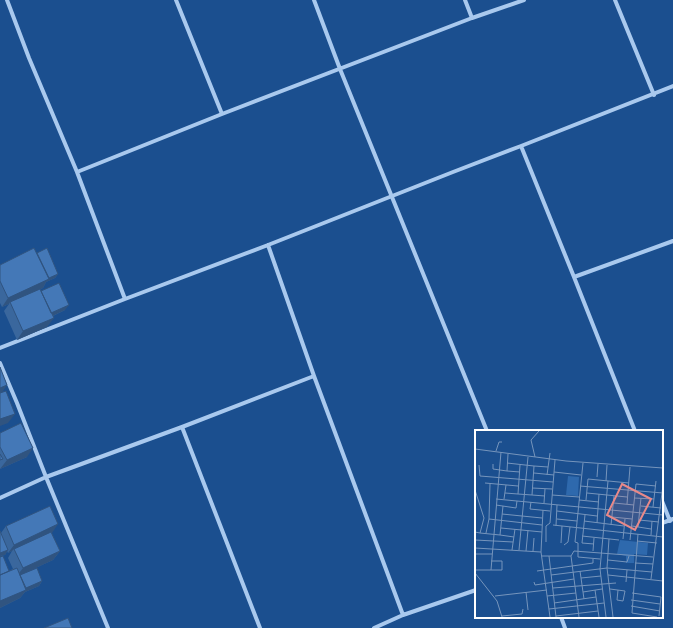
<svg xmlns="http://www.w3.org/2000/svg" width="673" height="628" font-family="'Golos Text',sans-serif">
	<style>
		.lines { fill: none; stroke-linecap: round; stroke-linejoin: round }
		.minor { stroke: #a9c9ee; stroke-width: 4 }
		.wall { fill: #3a679d }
		.shaded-wall { fill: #305480 }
		.building { fill: #4478b7; stroke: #305480 }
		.inset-road { fill: none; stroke: #7695bc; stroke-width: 1 }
		.view { fill: #e88989; fill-opacity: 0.15; stroke: #e88989; stroke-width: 2 }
		.inset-edge { fill: none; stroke: #fff; stroke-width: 2 }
	</style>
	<rect width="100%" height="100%" fill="#1b4f8f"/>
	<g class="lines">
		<path class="minor" d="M7 0 29 58 77 172 125 299
			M176 0 222 114
			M314 0 340 69 487 431
			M465 0 472 18
			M615 0 654 95
			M521 146 574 277 635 431
			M77 172 222 114 472 18 524 0
			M268 245 314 376 403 615
			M574 277 673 241
			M0 348 125 299 268 245 453 172 521 146 673 86
			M0 363 17 403 46 477 108 628
			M182 427 260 628
			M0 498 46 477 182 427 314 376
			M662 501 670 521
			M662 523 673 519
			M561 617 565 628
			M374 628 403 615 476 590"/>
	</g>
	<path class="wall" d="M37 253 58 274 55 278 46 282 43 288 36 291H41L65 310 53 316 47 327 17 340 4 311 9 304 2 307 0 303V265Z
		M0 433 27 457 0 469Z
		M6 526 52 533H51L60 551 53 560 20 575 42 581 39 586 25 592 20 598 0 608V557L9 571 13 569 8 558 12 551 8 553 7 551 5 555 0 556V531L1 533Z"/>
	<path class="shaded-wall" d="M58 274 55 278 46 282 43 288 11 303 10 302 9 304 2 307 8 298 46 279Z
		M69 305 65 310 46 319 49 314Z
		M54 318 47 327 17 340 23 331Z
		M7 385 1 394 0 395V388Z
		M15 414 8 423 0 426V419Z
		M33 448 27 457 0 469 7 460Z
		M58 524 52 533 14 550V549L12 551 8 553 14 545Z
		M8 550 5 555 0 556V553Z
		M60 551 53 560 16 577 23 568Z
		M42 581 39 586 25 592 20 598 0 608V601L25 588Z"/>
	<path class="building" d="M34 248 49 279 8 298 0 281V265Z
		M47 248 58 274 49 278 37 253Z
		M59 283 69 305 51 313 41 291Z
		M40 289 54 318 23 331 10 302Z
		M0 367 7 385 0 388Z
		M6 391 15 414 0 419V393Z
		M21 423 33 448 7 460 0 447V433Z
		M0 454 3 459 0 460Z
		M50 506 58 524 14 545 6 526Z
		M0 531 8 550 0 553Z
		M51 532 60 551 23 568 14 549Z
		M3 556 9 571 0 575V557Z
		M17 568 26 590 0 601V575Z
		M37 568 42 581 26 588 20 575Z
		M68 618 72 628H44Z"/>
	<g transform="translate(475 430)">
		<rect width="188" height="188" fill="#1b4f8f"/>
		<path d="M93 46 104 47 103 66 91 65ZM145 110 173 113 172 125 159 124V133H151V126L142 124Z" fill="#2e69ad"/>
		<path class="inset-road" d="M0 19 91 31 188 38M21 21 24 12H27M60 27 56 10 64 1M32 33 59 36 57 65 43 64 45 35M108 33 100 112 103 113V127L125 129M18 34V39L32 41 33 24M4 35 5 46 78 52M59 36 73 37M32 41 45 42M79 42 106 45M59 43 79 45M72 45 75 23M122 47 123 34M131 51 132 35M10 53 43 56M105 56 188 63M57 58 77 59M0 60 9 88 5 103 0 102M30 63 43 64M112 63 152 67M57 65 70 66M77 65 104 67M159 68 179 69M21 69 188 85M29 69 31 55M104 70 124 72M111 70 113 49 154 53M56 72 55 79 75 81M69 73 70 59M139 73 159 75M152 74 155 37M21 75 41 78 42 71M166 76 186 78M178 77 181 51M68 80 66 122 75 187M82 81 122 86M27 84 67 88M110 85 107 113 119 114M137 87 157 89M14 89 15 54M82 89 102 91M164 90 184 92M109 91 149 96M122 93 124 64M78 95 188 107M136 95 139 66M81 96 82 75M157 96 176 99M163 97 166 68M26 98 67 102M5 103 25 105 28 76M11 103 14 89 67 95M163 104 157 183 182 187M25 105 39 107M176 105 177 91M107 106 144 110M134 109 132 138 138 187M148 109 150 89M0 110 38 112M155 110 161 54 181 56M162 111 182 113M71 112V96L75 93 80 30M86 113 87 96M89 115 93 112 95 97M0 118 66 122M37 120 40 99M44 120 53 27M51 121 53 100M58 121 59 108M118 121 119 108M0 124H17M67 126H96M74 126 81 187M133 130 152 132 154 126M160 133 178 134M0 140H27V131H16M16 140 26 22M62 141 118 133V129M105 141 109 169M0 143 22 171 27 187M76 145 132 138 177 142M133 145 188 151M106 148 126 146M176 149 188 55M59 152 60 155 99 149M151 152 152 140M78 158 141 153M135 159 150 161 148 171 142 170 143 160M120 160 124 187M51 162 53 180M108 162 127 159M157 163 186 167 184 186M20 166 72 160M72 166 101 163M156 170 185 174M79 173 121 167M156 176 185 181M74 179 129 173M27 186 47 184 48 179M81 186 123 181M104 187 96 126 99 121 178 127M131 187 125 139 133 51"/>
		<path class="view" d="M147 54 176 69 160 100 132 85Z"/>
		<rect width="188" height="188" class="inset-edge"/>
	</g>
</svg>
